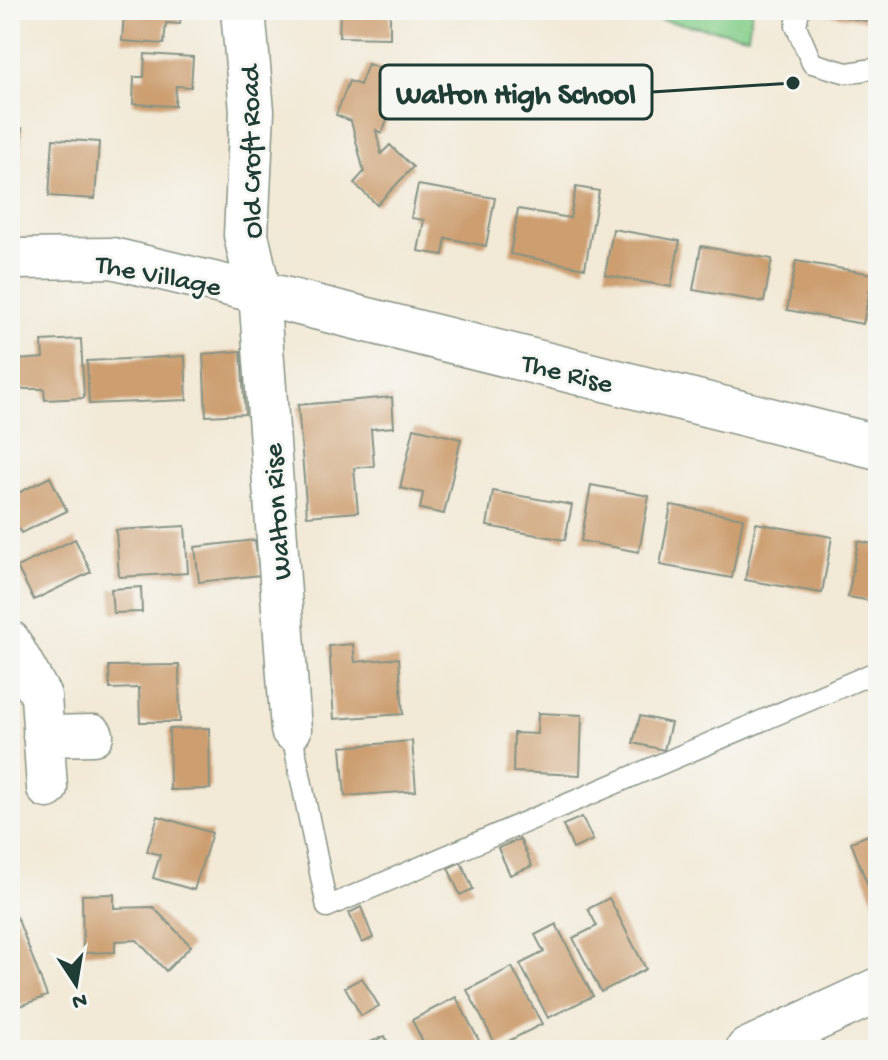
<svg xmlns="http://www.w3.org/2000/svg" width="888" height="1060" font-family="'Gochi Hand',sans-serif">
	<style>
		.green { fill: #86cf8b; stroke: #528660; stroke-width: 2 }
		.building { fill: #cc9e6f }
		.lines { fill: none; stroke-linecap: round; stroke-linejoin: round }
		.lane-casing { stroke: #889385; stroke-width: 23 }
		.street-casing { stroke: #889385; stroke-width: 43 }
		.secondary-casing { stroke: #889385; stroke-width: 47 }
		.highway-casing { stroke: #889385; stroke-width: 47 }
		.lane { stroke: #fff; stroke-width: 20 }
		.street { stroke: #fff; stroke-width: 40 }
		.secondary { stroke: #fff; stroke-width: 44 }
		.highway { stroke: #fff; stroke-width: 44 }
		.labels { text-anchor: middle; stroke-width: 6; stroke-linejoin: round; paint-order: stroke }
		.street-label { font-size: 28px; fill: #1f3d34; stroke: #f6f6f2 }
		.leader { fill: none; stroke: #1f3d34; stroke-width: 3 }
		.callout-dot { fill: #1f3d34; stroke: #f6f6f2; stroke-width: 3 }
		.callout { fill: #f6f6f2; stroke: #1f3d34; stroke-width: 3 }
		.callout-label { font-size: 30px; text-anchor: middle; font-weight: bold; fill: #1f3d34 }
	</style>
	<rect width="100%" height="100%" fill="#f6f6f2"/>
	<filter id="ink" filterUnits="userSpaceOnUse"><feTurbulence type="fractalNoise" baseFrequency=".0125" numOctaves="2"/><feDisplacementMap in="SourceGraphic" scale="16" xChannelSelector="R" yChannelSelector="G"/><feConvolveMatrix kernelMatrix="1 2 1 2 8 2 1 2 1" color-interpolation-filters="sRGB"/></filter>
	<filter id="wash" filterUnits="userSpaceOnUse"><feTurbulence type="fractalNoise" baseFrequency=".006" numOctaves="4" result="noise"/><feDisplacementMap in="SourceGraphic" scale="32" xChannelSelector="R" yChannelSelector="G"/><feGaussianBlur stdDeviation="1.8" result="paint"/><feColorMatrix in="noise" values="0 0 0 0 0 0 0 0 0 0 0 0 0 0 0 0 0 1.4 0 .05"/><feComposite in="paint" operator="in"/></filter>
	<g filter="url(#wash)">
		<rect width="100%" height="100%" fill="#f2e9d6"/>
		<path class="green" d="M605 10H752L748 36Z"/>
		<g id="blocks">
			<path class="building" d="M133 10H181L180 24 166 23 164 44 122 41 124 13 133 14Z
				M340 10H390V38L339 37Z
				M825 10H878V23L825 14Z
				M145 54 193 57 191 87 176 86 175 106 133 104 134 77H144Z
				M368 64 389 72 381 93 395 98 382 133 376 130 381 154 390 145 413 167 377 205 354 183 364 172 351 121 336 115 349 81 360 85Z
				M10 127 22 128 19 184H10Z
				M53 139 99 142 95 199 49 196Z
				M418 185 495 198 486 246 446 238 443 255 418 251 424 220 411 218Z
				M576 187 599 191 585 268 510 254 518 209 570 218Z
				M613 229 680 241 671 287 605 275Z
				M701 246 772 259 764 302 693 290Z
				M796 261 873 274 863 324 787 310Z
				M81 339 84 398 45 400 44 389H18L17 360 43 358 42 341Z
				M241 351 245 414 206 416 203 354Z
				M185 356 187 400 89 404 87 361Z
				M392 397 394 427 371 429 374 466 354 468 358 512 307 516 298 405Z
				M414 428 461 439 444 514 420 509 423 493 400 488Z
				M50 477 67 511 21 533 10 511V497Z
				M591 485 649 496 639 552 581 541Z
				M493 491 572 505 565 540 487 526Z
				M671 505 743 518 732 578 660 565Z
				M756 523 832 537 822 593 745 580Z
				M185 526 188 573 119 577 116 530Z
				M75 539 91 572 34 600 17 567Z
				M255 540 260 575 199 582 195 547Z
				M858 541 878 545V602L848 597Z
				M141 587 142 612 113 613 111 589Z
				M353 644 355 662 399 658 403 714 334 719 329 646Z
				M179 665 180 722H140L139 688 110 689 109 666Z
				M538 713 582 715 580 775 513 772 514 733 537 734Z
				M640 716 671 723 664 750 633 743Z
				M209 728 210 789 170 790 169 729Z
				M412 741 416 791 345 796 341 747Z
				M15 814 19 835 10 836V815Z
				M158 816 212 833 194 890 153 878 160 855 147 851Z
				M582 817 593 840 573 849 563 825Z
				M878 831V912L851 842Z
				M520 839 532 866 510 875 498 848Z
				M461 862 473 889 460 895 448 868Z
				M114 894V908L153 907 191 946 166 971 137 940 115 941V952L83 953 82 895Z
				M609 898 646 969 601 992 573 938 597 926 588 909Z
				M361 907 373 938 362 943 349 913Z
				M17 917 47 996 15 1008 10 999V920Z
				M556 924 593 996 548 1018 520 964 544 952 535 935Z
				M512 967 542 1024 497 1047 467 990Z
				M362 978 379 1006 361 1016 345 987Z
				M456 997 484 1050H427L412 1020Z
				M385 1036 391 1050H351Z
				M108 1042 126 1050H104Z"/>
		</g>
	</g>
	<g filter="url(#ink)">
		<use href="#blocks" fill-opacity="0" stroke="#889385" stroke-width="2"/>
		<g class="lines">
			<defs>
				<path id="lane" d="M799 10 796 26 812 63 847 73 878 68
					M291 730 327 907 878 671"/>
				<path id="street" d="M10 259 112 258 259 293 291 730
					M10 641 41 696 47 788
					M43 736 93 735"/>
				<path id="secondary" d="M243 10 252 111 246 235 259 293 878 447"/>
				<path id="highway" d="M748 1050 878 990"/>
			</defs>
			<use href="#lane" class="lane-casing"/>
			<use href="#street" class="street-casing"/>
			<use href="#secondary" class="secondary-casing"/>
			<use href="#highway" class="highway-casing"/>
			<use href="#lane" class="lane"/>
			<use href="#street" class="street"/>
			<use href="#secondary" class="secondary"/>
			<use href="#highway" class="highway"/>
		</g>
	</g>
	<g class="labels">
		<g class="street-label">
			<text transform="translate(249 152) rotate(-91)" y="10">Old Croft Road</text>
			<text transform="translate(159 273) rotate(11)" y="10">The Village</text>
			<text transform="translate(568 371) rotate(14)" y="10">The Rise</text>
			<text transform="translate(275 512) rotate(-94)" y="10">Walton Rise</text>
		</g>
	</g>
	<path class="leader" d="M793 83L652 92"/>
	<circle class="callout-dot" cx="793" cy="83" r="8"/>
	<rect class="callout" x="380" y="65" width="272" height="54" rx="8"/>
	<g class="callout-label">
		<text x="516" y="103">Walton High School</text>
	</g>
	<rect width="888" height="1060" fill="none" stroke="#f6f6f2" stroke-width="40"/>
	<g transform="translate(76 984) rotate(168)" stroke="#f6f6f2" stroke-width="6" paint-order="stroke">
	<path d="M0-6L14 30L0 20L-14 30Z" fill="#1f3d34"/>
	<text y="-12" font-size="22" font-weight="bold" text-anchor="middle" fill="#1f3d34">N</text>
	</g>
</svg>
